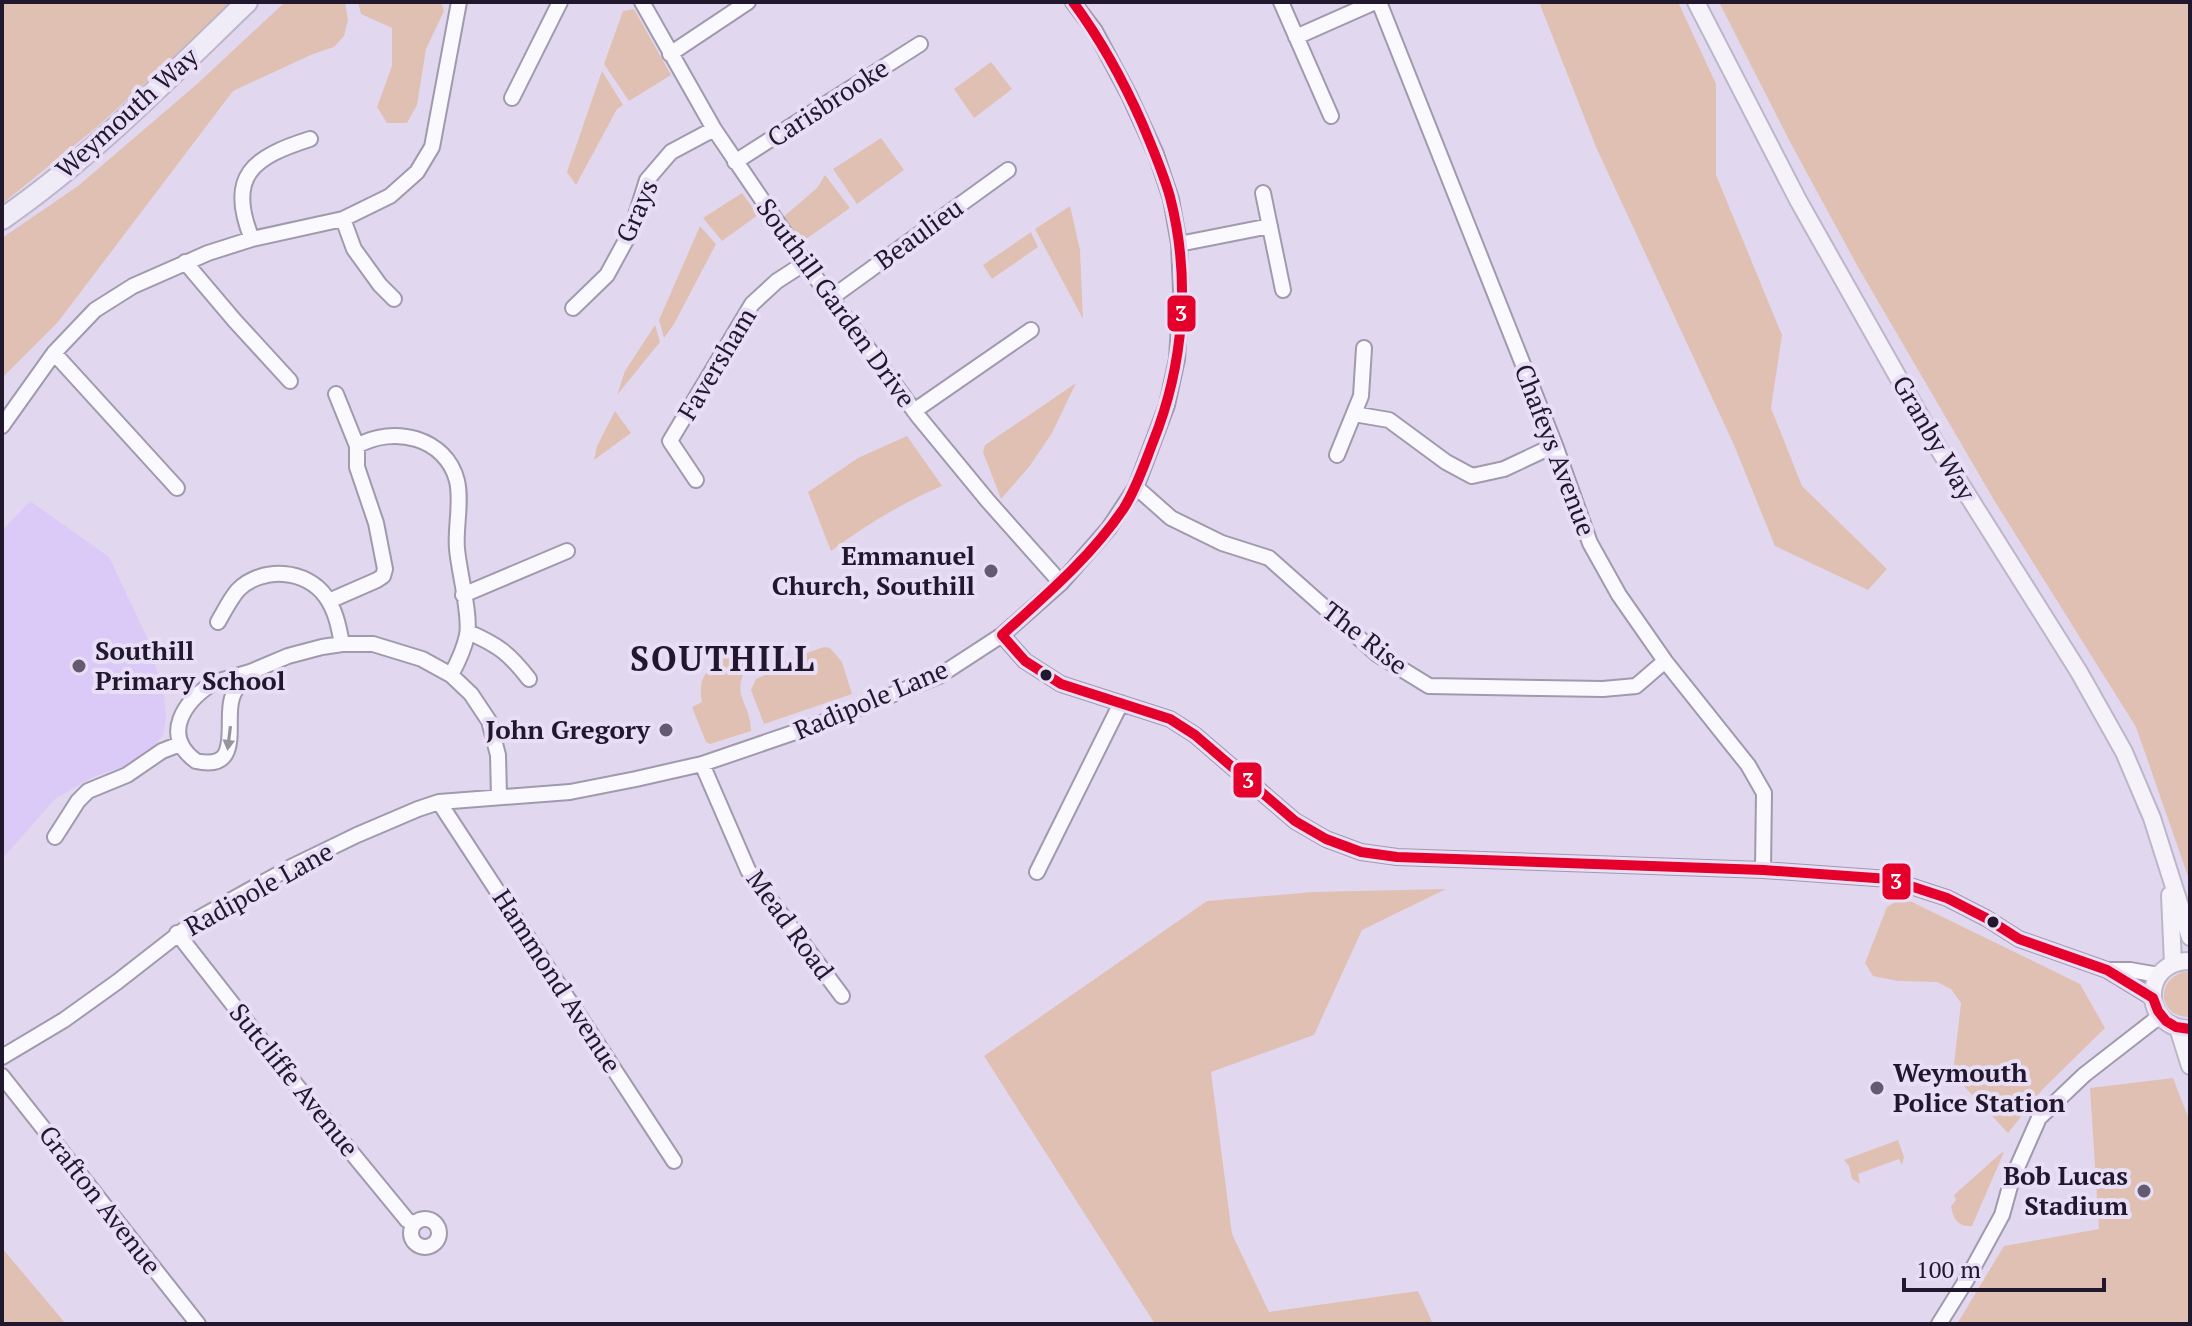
<svg xmlns="http://www.w3.org/2000/svg" width="2192" height="1326" font-family="'PT Serif',serif">
	<style>
		.built { fill: #dbc9f7 }
		.green { fill: #e0c0b2 }
		.lines { fill: none; stroke-linecap: round; stroke-linejoin: round }
		.minor-casing { stroke: #a199ad; stroke-width: 18 }
		.major-casing { stroke: #bdb5c8; stroke-width: 20 }
		.highway-casing { stroke: #bdb5c8; stroke-width: 24 }
		.minor { stroke: #faf9fd; stroke-width: 14 }
		.major { stroke: #f5f2f9; stroke-width: 16 }
		.highway { stroke: #f0ecf7; stroke-width: 20 }
		.bus-1-casing { stroke: #e8dff7; stroke-width: 16 }
		.bus-1 { stroke: #e4002b; stroke-width: 10 }
		.oneway { fill: #98949f }
		.poi-dot { fill: #645b71; stroke: #e8dff7; stroke-width: 3 }
		.bus-dot { fill: #21182d; stroke: #e8dff7; stroke-width: 3 }
		.labels { text-anchor: middle; stroke-width: 8; stroke-linejoin: round; paint-order: stroke }
		.street-label { font-size: 26px; fill: #21182d; stroke: #e8dff7 }
		.poi-label { font-size: 26px; font-weight: bold; fill: #21182d; stroke: #e8dff7; text-anchor: end }
		.district-label { font-size: 34px; font-weight: bold; letter-spacing: 2px; fill: #21182d; stroke: #e8dff7 }
		.line-badge { stroke: #e8dff7; stroke-width: 3 }
		.badge-label { font-size: 22px; text-anchor: middle; font-weight: bold; fill: #fff }
	</style>
	<rect width="100%" height="100%" fill="#e1d8f0"/>
	<path class="built" d="M30 501 109 557 147 637 164 695 166 718 163 735 151 749 128 765 93 777 55 799 2 859V531Z"/>
	<path class="green" d="M2 2H234L97 127 2 204Z
		M285 2H345L348 20 344 36 334 47 313 54 233 91 58 322 2 378V238L78 186 197 84Z
		M358 2H441L444 11 426 49 417 105 407 123H387L377 107 392 66V28L361 14Z
		M1539 2H1678L1716 84V175L1782 335 1771 408 1802 486 1887 569 1868 590 1775 546 1734 445 1596 147Z
		M1719 2H2190V882L2136 727 1994 500 1858 267 1789 140Z
		M634 9 671 75 629 101 604 64 623 11Z
		M991 62 1012 89 974 118 954 89Z
		M602 71 623 105 617 109 576 185 567 172Z
		M881 138 904 170 857 204 833 169Z
		M825 175 850 208 799 244 781 219 817 188Z
		M742 193 758 215 722 241 703 218Z
		M1070 206 1080 250 1083 319 1035 229Z
		M700 226 716 244 674 324 664 338 659 320Z
		M1031 232 1038 247 992 279 983 265Z
		M655 325 660 342 617 395 625 371Z
		M1076 383 1052 433 1029 467 1001 499 983 452 985 445Z
		M615 411 631 433 594 460 597 446Z
		M907 436 942 486C902 503 866 525 831 551L808 492 858 458Z
		M739 646 747 667C730 696 751 703 751 731L710 744 706 742 692 707 702 702C698 682 703 671 721 662L719 653Z
		M824 647 830 648 842 662 852 694 764 724 751 690 756 679 771 672 770 666Z
		M1446 889 1362 930 1314 1035 1211 1072 1232 1234 1269 1312 1418 1291 1433 1324H1155L984 1056 1207 901 1314 892Z
		M1899 900 1912 902 2080 984 2105 1028 2042 1090 2008 1133 1961 1083 1954 1064 1961 1003 1951 989 1937 982 1898 981 1873 976 1865 963 1887 907Z
		M2182 972H2190V1017C2160 1018 2154 983 2182 972Z
		M2173 1078 2190 1122V1324H1957L2004 1246 2099 1229 2090 1088Z
		M1898 1140 1904 1157 1902 1165 1899 1159 1858 1174 1860 1184 1852 1179 1849 1166 1844 1160Z
		M2004 1152 1972 1226C1958 1227 1953 1219 1951 1206L1956 1200 1954 1195 2001 1153Z
		M2 1248 66 1324H2Z"/>
	<g class="lines">
		<defs>
			<path id="minor" d="M642 2 714 129 805 263 918 416 988 501 1061 583
				M1281 2 1331 116
				M1379 2 1555 445 1590 543 1619 595 1665 661 1748 765 1764 793 1763 870
				M1296 37 1375 2
				M670 54 748 2
				M512 98 560 2
				M735 162 920 44
				M1263 193 1283 290
				M343 219 354 249 380 285 394 299
				M252 239C226 176 253 157 310 139
				M1179 244 1270 226
				M185 262 235 321 290 381
				M831 298 1008 170
				M573 308 607 275 631 231 647 180 671 152 714 129
				M54 353 177 488
				M914 411 1031 330
				M1354 414 1389 420 1446 462 1472 476 1504 469 1555 445
				M2 426 54 353 74 332 95 310 133 286 208 253 252 239 343 219 390 196 417 172 432 147 459 2
				M357 446C393 425 446 437 457 481 462 502 455 528 457 549 459 572 471 616 467 635 464 650 458 662 451 675
				M1337 455 1361 396 1364 348
				M696 480 670 441 752 304 777 281 805 263
				M1136 487 1171 518 1222 543 1269 558 1377 654 1429 686 1603 689 1636 686 1665 661
				M463 595 567 551
				M329 601 377 580 383 576 385 569 376 523 357 467V446L336 394
				M218 622C224 612 230 599 238 590 262 566 307 569 326 597 336 611 339 628 342 644
				M468 632C498 645 509 653 529 679
				M1002 635 1025 661 1061 684 1170 719 1195 735 1295 821 1326 839 1361 852 1397 857 1763 870 1889 879 1947 898 1986 918 2019 939 2107 970 2153 998
				M250 672C243 680 235 687 232 698 224 722 244 772 196 761 160 735 185 701 213 683L250 672 288 656 322 647 342 644H373L422 659 451 675 471 694 489 721 498 755 499 797
				M702 764 748 870 842 996
				M439 802 674 1161
				M55 837 78 801 88 791 127 775 162 751 180 744
				M1037 872 1121 703
				M177 933 292 1080 407 1220 414 1224
				M2107 970H2130L2159 975
				M2 1057 64 1020 117 982 199 918 291 867 357 835 418 809 439 802 570 792 636 779 702 764 816 725 939 676 1002 635 1061 583 1109 528 1136 487 1167 405 1177 359 1181 291 1179 244 1171 199 1156 154 1129 95 1095 31 1073 2
				M2 1076 198 1324
				M411 1233a14 14 0 1 1 28 0a14 14 0 1 1-28 0Z
				M1939 1324 1967 1279 2002 1215 2012 1179 2039 1118 2084 1075 2160 1016"/>
			<path id="major" d="M1696 2 1798 200 1938 448 2079 672 2124 752 2152 818 2190 937
				M2170 895 2173 964
				M2190 961C2141 960 2140 1029 2190 1029
				M2178 1028 2190 1066"/>
			<path id="highway" d="M2 219C92 157 169 77 247 2"/>
		</defs>
		<use href="#minor" class="minor-casing"/>
		<use href="#major" class="major-casing"/>
		<use href="#highway" class="highway-casing"/>
		<use href="#minor" class="minor"/>
		<use href="#major" class="major"/>
		<use href="#highway" class="highway"/>
		<defs>
			<path id="bus-1" d="M1073 2C1101 40 1123 80 1142 123 1152 147 1163 172 1170 197 1191 278 1184 365 1153 442 1144 465 1137 487 1124 508 1091 557 1045 596 1002 635L1025 661 1061 684 1170 719 1195 735 1295 821 1326 839 1361 852 1397 857 1763 870 1889 879 1947 898 1986 918 2019 939 2107 970 2153 998 2158 1011 2166 1021 2176 1027 2190 1029"/>
		</defs>
		<use href="#bus-1" class="bus-1-casing"/>
		<use href="#bus-1" class="bus-1"/>
	</g>
	<defs><path id="oneway-solid" d="M-6-.8H1V-3.2L6.5 0L1 3.2V.8H-6Z" transform="scale(2)"/></defs>
	<use class="oneway" href="#oneway-solid" transform="translate(229 738) rotate(97)"/>
	<g class="poi-dot">
		<circle cx="991" cy="571" r="8"/>
		<circle cx="79" cy="666" r="8"/>
		<circle cx="666" cy="730" r="8"/>
		<circle cx="1877" cy="1088" r="8"/>
		<circle cx="2144" cy="1191" r="8"/>
	</g>
	<g class="bus-dot">
		<circle cx="1046" cy="675" r="7"/>
		<circle cx="1993" cy="922" r="7"/>
	</g>
	<g class="labels">
		<g class="street-label">
			<text transform="translate(828 103) rotate(-33)" y="9">Carisbrooke</text>
			<text transform="translate(127 113) rotate(-42)" y="9">Weymouth Way</text>
			<text transform="translate(637 211) rotate(-66)" y="9">Grays</text>
			<text transform="translate(919 234) rotate(-36)" y="9">Beaulieu</text>
			<text transform="translate(836 303) rotate(54)" y="9">Southill Garden Drive</text>
			<text transform="translate(717 364) rotate(-59)" y="9">Faversham</text>
			<text transform="translate(1934 438) rotate(60)" y="9">Granby Way</text>
			<text transform="translate(1555 450) rotate(69)" y="9">Chafeys Avenue</text>
			<text transform="translate(1365 638) rotate(38)" y="9">The Rise</text>
			<text transform="translate(871 700) rotate(-23)" y="9">Radipole Lane</text>
			<text transform="translate(259 889) rotate(-29)" y="9">Radipole Lane</text>
			<text transform="translate(790 925) rotate(54)" y="9">Mead Road</text>
			<text transform="translate(557 981) rotate(57)" y="9">Hammond Avenue</text>
			<text transform="translate(294 1080) rotate(51)" y="9">Sutcliffe Avenue</text>
			<text transform="translate(100 1200) rotate(52)" y="9">Grafton Avenue</text>
		</g>
		<g class="poi-label">
			<text x="975" y="565">Emmanuel<tspan x="975" dy="30">Church, Southill</tspan></text>
			<text x="95" y="660" text-anchor="start">Southill<tspan x="95" dy="30">Primary School</tspan></text>
			<text x="650" y="739">John Gregory</text>
			<text x="1893" y="1082" text-anchor="start">Weymouth<tspan x="1893" dy="30">Police Station</tspan></text>
			<text x="2128" y="1185">Bob Lucas<tspan x="2128" dy="30">Stadium</tspan></text>
		</g>
		<g class="district-label">
			<text x="723" y="671">SOUTHILL</text>
		</g>
	</g>
	<g class="line-badge">
		<rect x="1166" y="294" width="31" height="39" rx="8" fill="#e4002b"/>
		<rect x="1232" y="761" width="31" height="38" rx="8" fill="#e4002b"/>
		<rect x="1881" y="862" width="31" height="39" rx="8" fill="#e4002b"/>
	</g>
	<g class="badge-label">
		<text x="1181" y="321">3</text>
		<text x="1248" y="788">3</text>
		<text x="1896" y="889">3</text>
	</g>
	<rect width="2192" height="1326" fill="none" stroke="#21182d" stroke-width="8"/>
	<path d="M1904 1278v12h200v-12" fill="none" stroke="#21182d" stroke-width="4"/>
	<text x="1916" y="1278" font-size="24" fill="#21182d" stroke="#e8dff7" stroke-width="6" paint-order="stroke">100 m</text>
</svg>
